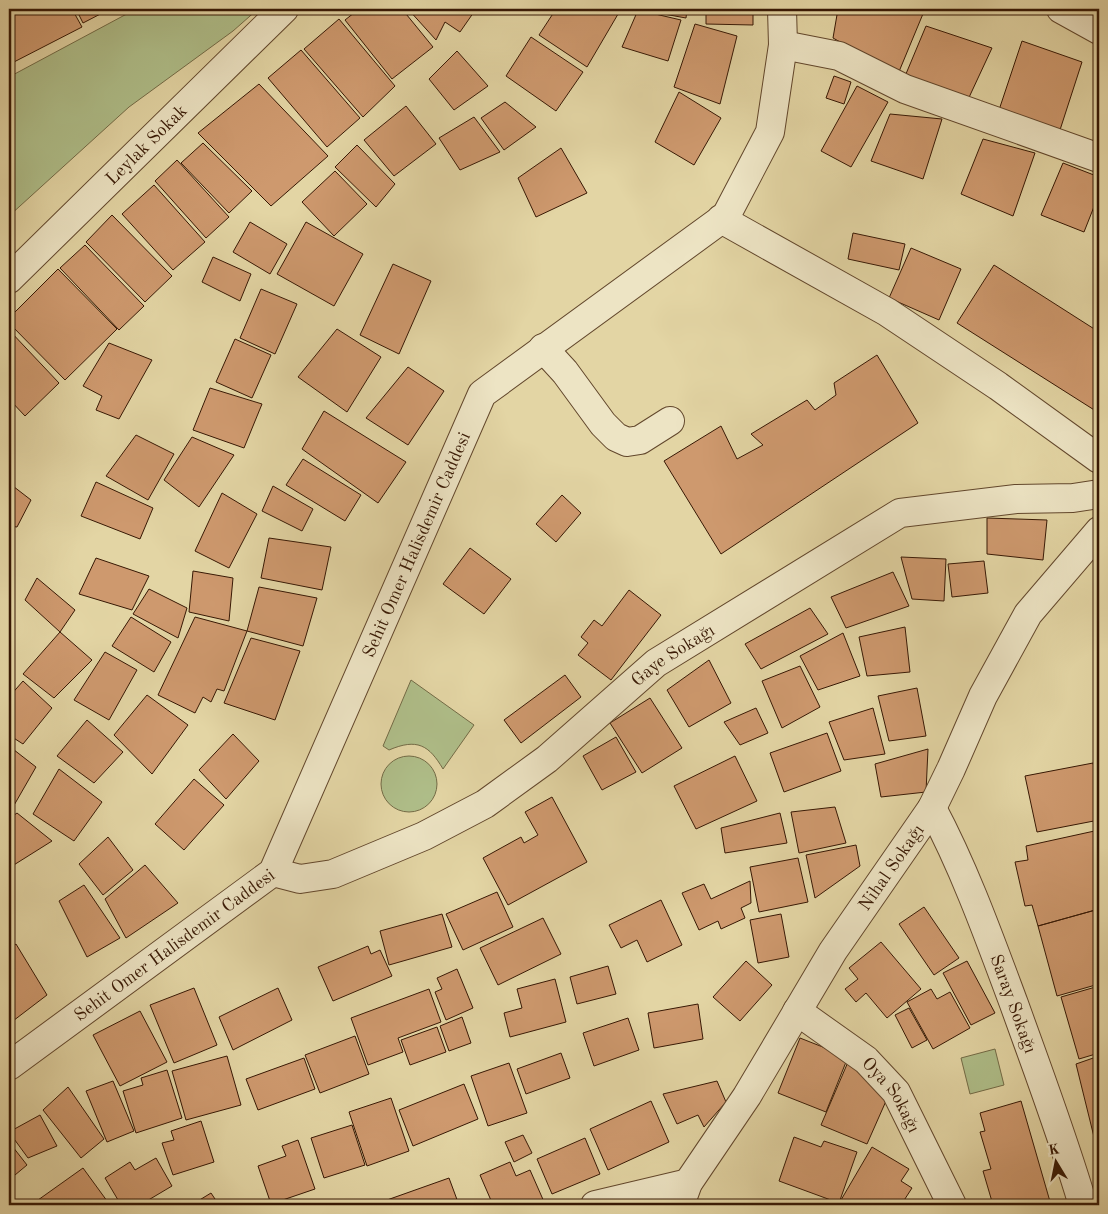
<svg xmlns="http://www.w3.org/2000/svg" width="1108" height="1214" font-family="'Old Standard TT',serif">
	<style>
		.green { fill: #afbe89; stroke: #736b46 }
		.building { fill: #ce996e; stroke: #371804 }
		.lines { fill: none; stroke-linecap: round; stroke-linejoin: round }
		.minor-casing { stroke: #62472c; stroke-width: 30 }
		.minor { stroke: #ede4c4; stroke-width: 28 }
		.labels { text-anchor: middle; stroke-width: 4; stroke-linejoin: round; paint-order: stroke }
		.street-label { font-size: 18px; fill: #371804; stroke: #ede4c4 }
	</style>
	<rect width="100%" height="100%" fill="#e3d5a4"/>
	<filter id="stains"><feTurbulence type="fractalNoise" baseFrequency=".004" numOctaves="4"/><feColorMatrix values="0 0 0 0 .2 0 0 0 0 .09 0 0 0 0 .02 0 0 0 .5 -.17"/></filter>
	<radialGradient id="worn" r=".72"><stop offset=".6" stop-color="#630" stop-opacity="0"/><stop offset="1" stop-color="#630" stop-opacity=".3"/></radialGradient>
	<path class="green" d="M136 9H258L233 31 129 107 9 216V77Z
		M411 680 474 725 443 769C429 745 417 738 389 750L383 746Z
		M381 784a28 28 0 1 1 56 0a28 28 0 1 1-56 0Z
		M995 1049 1004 1085 970 1094 961 1058Z"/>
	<path class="building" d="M9 9H72L82 27 12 63 9 58Z
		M76 9H110L83 23Z
		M359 9H365L368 12 372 9H402L433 47 392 79 345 20Z
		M408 9H476L460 32 445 22 436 40Z
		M556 9H621L587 67 539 35Z
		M636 9H687L686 18Z
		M706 9H753V25L706 24Z
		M838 9H925L898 74 833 38Z
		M638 10 681 20 668 61 622 47Z
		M339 19 395 86 363 117 304 49Z
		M695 24 737 36 720 104 674 87Z
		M926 26 992 48 965 106 903 81Z
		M531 37 583 72 556 111 506 76Z
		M1022 41 1082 62 1059 133 998 113Z
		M301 50 360 118 327 147 268 78Z
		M457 51 488 86 454 110 429 79Z
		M834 76 851 82 844 104 826 98Z
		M259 84 328 156 271 206 198 133Z
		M857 86 888 102 851 167 821 151Z
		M679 92 721 118 694 165 655 142Z
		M505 102 536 127 504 150 481 118Z
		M406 106 436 144 394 176 364 140Z
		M890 114 942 119 923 179 871 161Z
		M474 117 500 152 460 170 439 138Z
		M983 139 1035 153 1013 216 961 194Z
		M203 143 252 191 229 213 181 163Z
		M357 145 395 184 376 207 335 167Z
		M561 148 587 193 536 217 518 178Z
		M177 160 229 217 206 238 155 181Z
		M1063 163 1099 177V194L1084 232 1041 215Z
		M335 171 367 204 334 236 302 202Z
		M154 185 205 242 173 270 122 214Z
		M112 215 172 276 145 302 86 242Z
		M250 222 287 244 270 274 233 252Z
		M306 222 363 254 334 306 277 274Z
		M853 233 905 244 899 270 848 259Z
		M85 245 144 306 119 330 60 268Z
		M911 248 961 269 939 320 889 298Z
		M213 257 251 274 240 301 202 282Z
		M393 264 431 281 399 354 360 335Z
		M994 265 1099 332V413L957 323Z
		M58 269 117 329 65 380 9 323V318Z
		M261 289 297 304 275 354 240 338Z
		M337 329 381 357 347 412 298 377Z
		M9 330 59 383 25 416 9 399Z
		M235 339 271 355 252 398 216 382Z
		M109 343 152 360 119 419 96 410 102 396 83 386Z
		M877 355 918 423 721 554 664 461 721 426 737 459 763 445 751 434 807 400 815 410 836 395 834 383Z
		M408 367 444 391 408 445 366 418Z
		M210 388 262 404 244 448 193 430Z
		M324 411 406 462 378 503 302 449Z
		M136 435 174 454 148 500 106 476Z
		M192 437 234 455 199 507 164 480Z
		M303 459 361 495 345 521 286 485Z
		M96 482 153 508 140 539 81 516Z
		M9 483 31 500 17 527 9 526Z
		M273 486 313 509 302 531 262 511Z
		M222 493 257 514 229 568 195 551Z
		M562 495 581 513 556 542 536 524Z
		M987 518 1047 520 1043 560 987 554Z
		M269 538 331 547 322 590 261 578Z
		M470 548 511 579 484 614 443 584Z
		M901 557 946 559 944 601 912 599Z
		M96 558 149 576 132 610 79 594Z
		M984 561 988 593 952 597 948 564Z
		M193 571 233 578 229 621 189 612Z
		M893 572 909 606 846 628 831 597Z
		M37 578 75 610 60 632 25 600Z
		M259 587 317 598 303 646 247 631Z
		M149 589 187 608 178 638 133 614Z
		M629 590 661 615 611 680 578 655 588 643 581 637 594 620 602 626Z
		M810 608 828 634 761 669 745 644Z
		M131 617 171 642 154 672 112 646Z
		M195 617 247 631 224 691 217 689 211 702 203 697 195 713 158 695Z
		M905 627 910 672 867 676 859 637Z
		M60 632 92 660 54 698 23 674Z
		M843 633 860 676 818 690 800 656Z
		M251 638 300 651 275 720 224 703Z
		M105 652 137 670 109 720 74 700Z
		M709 660 731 703 689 727 667 690Z
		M9 662 15 668 9 674Z
		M800 666 820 707 782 728 762 681Z
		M565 675 581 697 521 743 504 720Z
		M23 681 52 708 23 744 9 735V697Z
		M917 688 926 736 889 741 878 696Z
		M147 695 188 725 152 774 114 735Z
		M650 698 682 748 642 773 610 723Z
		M756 708 768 733 740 745 724 722Z
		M873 708 885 754 844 760 829 722Z
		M87 720 123 752 94 783 57 756Z
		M827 733 841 771 784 792 770 753Z
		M233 734 259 761 226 799 199 770Z
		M616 737 636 772 602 790 583 756Z
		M9 746 36 767 13 807 9 804Z
		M928 749 926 792 881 797 875 764Z
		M735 756 757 801 696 829 674 786Z
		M1093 763 1099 793V820L1037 832 1025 776Z
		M59 769 102 802 74 841 33 814Z
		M194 779 224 805 184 850 155 824Z
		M552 797 587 862 508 905 483 858 521 837 524 843 538 835 525 812Z
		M835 807 846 843 799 853 791 812Z
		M17 813 52 841 9 868V819Z
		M780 813 787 843 725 853 721 828Z
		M1099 830V909L1038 926 1032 905 1025 906 1015 862 1028 860 1026 846Z
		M108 837 133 870 103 895 79 864Z
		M856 845 860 866 815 898 806 855Z
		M798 858 808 902 759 912 750 867Z
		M145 865 178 903 126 938 105 899Z
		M750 881 751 903 741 908 745 918 721 929 718 921 699 930 682 893 704 884 711 899Z
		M84 885 120 938 87 957 59 901Z
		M497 892 513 927 463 950 446 914Z
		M661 900 682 945 647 962 637 940 621 948 609 925Z
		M924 907 959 958 934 975 899 924Z
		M1099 909V984L1057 996 1038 926Z
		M442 914 452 947 389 965 380 931Z
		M781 914 789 957 758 963 750 920Z
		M543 918 561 954 498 985 480 948Z
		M881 942 921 989 887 1018 866 993 856 1002 845 989 858 979 849 968Z
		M16 944 47 995 9 1024V949Z
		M368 946 371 954 380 950 392 976 333 1001 318 967Z
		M746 961 772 985 740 1021 713 997Z
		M967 961 995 1013 971 1025 943 973Z
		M608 966 616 994 577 1004 570 977Z
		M457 969 473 1008 446 1020 435 992 442 989 437 978Z
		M555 979 566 1022 510 1037 504 1013 522 1008 517 989Z
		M1099 986V1053L1079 1059 1061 997Z
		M194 988 217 1045 174 1063 150 1005Z
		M278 988 292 1020 233 1050 219 1017Z
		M429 989 441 1022 398 1038 403 1052 368 1065 351 1018Z
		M931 989 937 999 950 992 970 1028 933 1049 907 1002Z
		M698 1004 703 1039 654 1048 648 1013Z
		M909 1008 927 1040 912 1048 895 1015Z
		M140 1011 167 1062 120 1086 93 1035Z
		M462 1017 471 1043 449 1051 440 1026Z
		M628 1018 639 1050 594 1066 583 1033Z
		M437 1027 446 1052 410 1065 401 1040Z
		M355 1036 369 1074 320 1093 305 1055Z
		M800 1038 848 1057 826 1112 778 1093Z
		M561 1053 570 1078 526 1094 517 1069Z
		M227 1056 241 1105 186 1120 172 1071Z
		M1099 1056V1140L1095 1141 1076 1064Z
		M304 1058 315 1089 258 1110 246 1079Z
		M848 1062 890 1092 867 1144 821 1125Z
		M509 1063 527 1113 488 1126 471 1076Z
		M167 1070 182 1118 136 1133 123 1091 143 1085 141 1078Z
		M113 1081 134 1131 107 1142 86 1091Z
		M717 1081 726 1102 704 1127 698 1115 677 1124 663 1094Z
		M464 1084 478 1119 413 1146 399 1110Z
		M68 1087 104 1139 81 1158 43 1110Z
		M391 1098 409 1151 367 1166 349 1112Z
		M651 1101 669 1142 608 1170 590 1129Z
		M1021 1101 1051 1205H993L983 1171 991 1169 980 1132 985 1131 980 1113Z
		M40 1115 57 1146 28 1158 9 1132Z
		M201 1121 214 1162 173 1175 162 1143 174 1140 171 1131Z
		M352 1125 365 1165 324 1178 311 1138Z
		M523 1135 532 1153 514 1162 505 1142Z
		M794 1137 821 1147 824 1141 857 1152 839 1203 779 1181Z
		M585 1138 600 1174 552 1194 537 1159Z
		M298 1140 315 1189 271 1204 258 1166 286 1156 282 1146Z
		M9 1142 27 1165 9 1180Z
		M1099 1143V1159L1094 1145Z
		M872 1147 909 1169 901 1181 912 1188 901 1205H849L841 1200Z
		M156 1158 172 1186 140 1205H121L105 1178 130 1162 135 1170Z
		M510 1162 516 1176 530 1170 545 1204 493 1205 480 1175Z
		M83 1168 110 1205H31Z
		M449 1178 459 1205H389L387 1200Z
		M211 1193 219 1205H194L193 1204Z"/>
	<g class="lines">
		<defs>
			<g id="minor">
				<path d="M1061 9 1099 30"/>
				<path d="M783 45 839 56 905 89 1099 158"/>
				<path d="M721 219 887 312 998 386 1099 459"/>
				<path id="s1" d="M9 279 284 9"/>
				<path d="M543 348 565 372 603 424 616 437 627 442 640 440 670 421"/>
				<path id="s2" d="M932 808C965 870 989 937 1014 1004 1038 1071 1063 1137 1083 1205"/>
				<path id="s3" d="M273 872 300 879 333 874 424 836 485 804 547 759 656 663 900 513 1016 499 1073 498 1099 494"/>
				<path id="s4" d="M797 1011 866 1060 896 1092 952 1205"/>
				<path id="s5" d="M9 1066 273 872 482 394 726 216 770 132 783 45 782 9"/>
				<path d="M595 1205 688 1183"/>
				<path id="s6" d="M680 1205 688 1183 747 1096 833 951 932 808 951 769 983 696 1028 614 1099 531"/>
			</g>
		</defs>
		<use href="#minor" class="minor-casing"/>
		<use href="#minor" class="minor"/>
	</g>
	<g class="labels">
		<g class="street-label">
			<text dy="6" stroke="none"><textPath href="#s1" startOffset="192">Leylak Sokak</textPath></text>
			<text dy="6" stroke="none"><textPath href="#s5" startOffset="685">Sehit Omer Halisdemir Caddesi</textPath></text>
			<text dy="6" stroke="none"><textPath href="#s3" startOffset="469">Gaye Sokağı</textPath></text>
			<text dy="6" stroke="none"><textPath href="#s6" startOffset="399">Nihal Sokağı</textPath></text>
			<text dy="6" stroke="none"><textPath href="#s5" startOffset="205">Sehit Omer Halisdemir Caddesi</textPath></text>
			<text dy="6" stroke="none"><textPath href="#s2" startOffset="212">Saray Sokağı</textPath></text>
			<text dy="6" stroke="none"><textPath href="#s4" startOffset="128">Oya Sokağı</textPath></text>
		</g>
	</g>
	<rect width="1108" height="1214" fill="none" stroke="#e3d5a4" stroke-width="30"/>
	<rect x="10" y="10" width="1088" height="1194" fill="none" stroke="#371804" stroke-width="2.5"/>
	<rect x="15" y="15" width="1078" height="1184" fill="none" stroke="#371804"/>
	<g transform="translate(1056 1162) rotate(350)" stroke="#ede4c4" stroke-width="4" paint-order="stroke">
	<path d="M0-4L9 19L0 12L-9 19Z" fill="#371804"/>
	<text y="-8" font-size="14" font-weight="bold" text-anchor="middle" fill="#371804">K</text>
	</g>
	<rect width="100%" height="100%" filter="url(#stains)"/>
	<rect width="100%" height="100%" fill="url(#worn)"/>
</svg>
